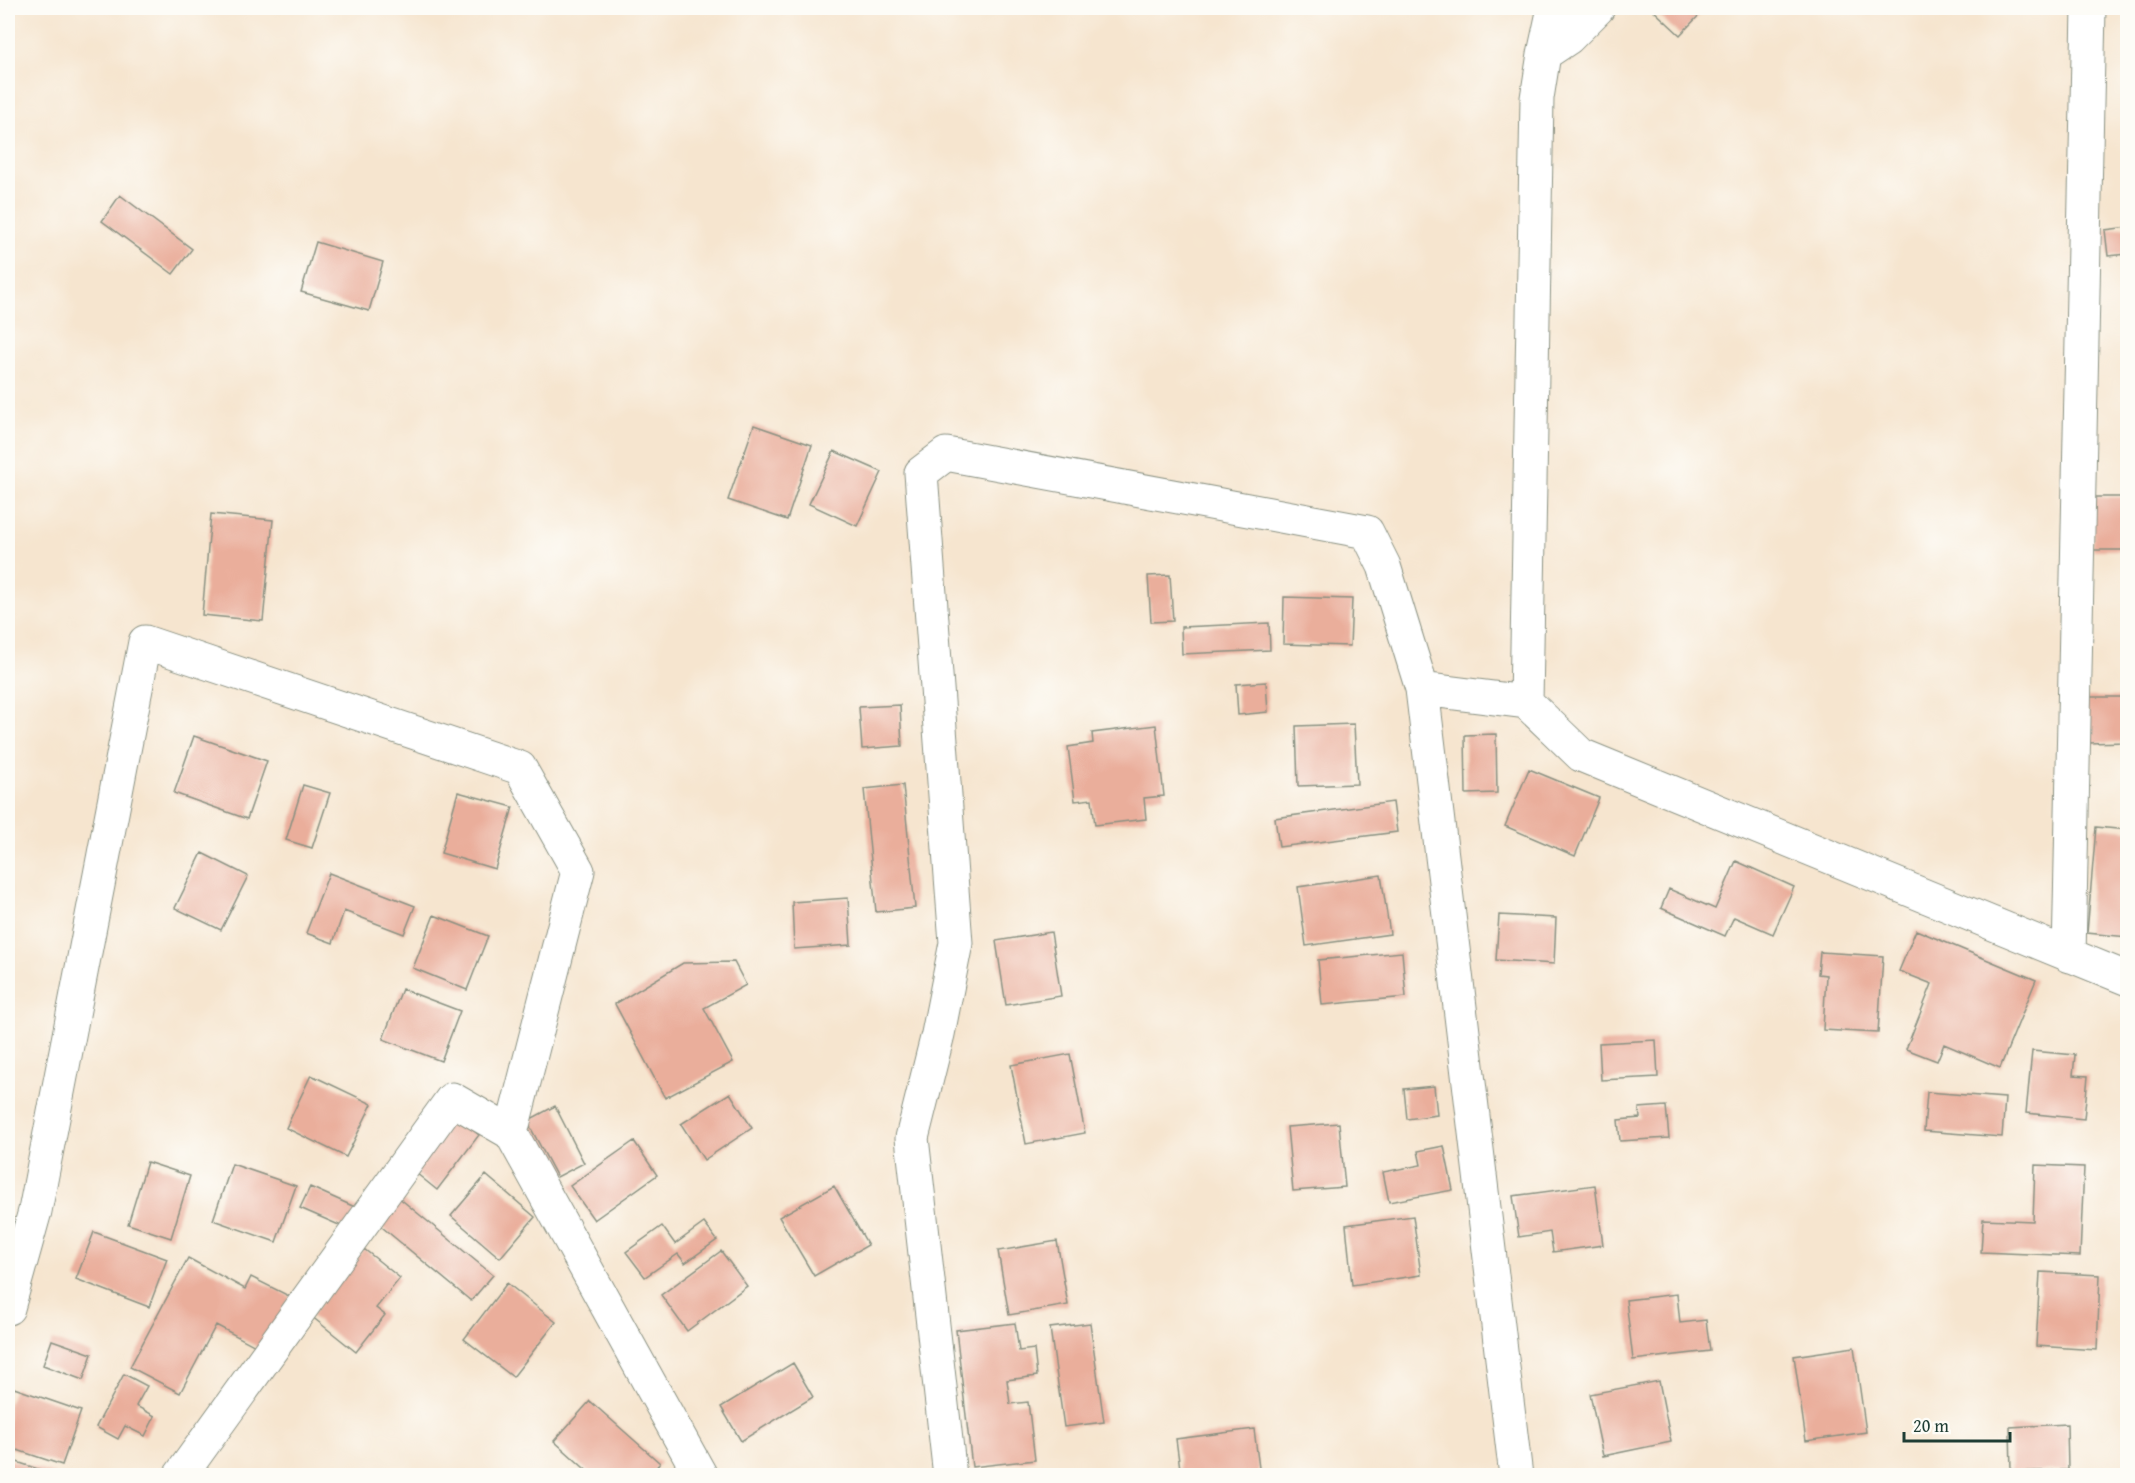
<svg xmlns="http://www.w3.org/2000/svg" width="2135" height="1483" font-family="'Gentium Book Plus',serif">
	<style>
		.building { fill: #eaae9b }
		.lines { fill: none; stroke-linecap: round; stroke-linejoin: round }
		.minor-casing { stroke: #8a9182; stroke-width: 35 }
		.minor { stroke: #fff; stroke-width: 33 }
	</style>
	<rect width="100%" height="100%" fill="#fdfcf7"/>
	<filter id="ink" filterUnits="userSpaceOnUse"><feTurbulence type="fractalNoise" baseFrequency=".0167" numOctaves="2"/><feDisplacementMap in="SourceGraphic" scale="12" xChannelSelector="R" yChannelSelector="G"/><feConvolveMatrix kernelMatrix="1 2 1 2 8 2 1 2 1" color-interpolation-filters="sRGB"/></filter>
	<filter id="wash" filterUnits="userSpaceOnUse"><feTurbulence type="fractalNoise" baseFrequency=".008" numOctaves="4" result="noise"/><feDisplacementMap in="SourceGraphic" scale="24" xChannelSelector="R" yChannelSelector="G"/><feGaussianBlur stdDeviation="1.35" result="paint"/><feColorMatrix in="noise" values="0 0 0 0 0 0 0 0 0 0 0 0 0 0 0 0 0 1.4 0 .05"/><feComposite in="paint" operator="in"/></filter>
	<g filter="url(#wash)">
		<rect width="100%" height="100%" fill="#f6e5cf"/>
		<g id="blocks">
			<path class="building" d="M1651 8H1706L1680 35Z
				M120 195 192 249 173 274 102 221Z
				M2128 227V254L2108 256 2105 230Z
				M316 242 383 262 369 311 301 292Z
				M754 425 812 445 787 520 728 500Z
				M834 451 882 472 857 526 809 504Z
				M2094 497H2128V550H2093Z
				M211 514 273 520 263 621 202 615Z
				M1170 575 1173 621 1151 622 1148 576Z
				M1284 597 1352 599 1350 646 1283 644Z
				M1269 623 1270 650 1182 654 1181 627Z
				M1266 682 1268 712 1238 715 1236 684Z
				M2087 697H2128V742L2087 743Z
				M900 705 902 746 862 749 859 707Z
				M1354 724 1357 784 1298 786 1296 726Z
				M1156 725 1164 796 1144 798 1146 819 1095 825 1092 799 1075 801 1068 747 1093 743 1092 733Z
				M1496 734 1497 793 1466 794 1465 735Z
				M194 736 267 761 247 819 174 793Z
				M1529 769 1599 798 1575 856 1505 826Z
				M303 785 330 793 312 848 286 840Z
				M903 785 915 908 876 912 864 789Z
				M458 792 513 807 495 869 441 853Z
				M1393 802 1397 832 1279 847 1275 818Z
				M2096 827 2128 830V937L2087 933Z
				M202 853 248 876 221 930 175 908Z
				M1736 861 1794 887 1773 934 1734 917 1725 936 1661 908 1669 889 1715 909Z
				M329 873 415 906 404 934 344 911 333 943 306 933Z
				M1381 875 1390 934 1306 946 1298 887Z
				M848 898 851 945 794 949 792 902Z
				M434 915 488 936 467 990 413 968Z
				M1499 915 1556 918 1554 964 1496 960Z
				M1916 930 2036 980 2000 1068 1944 1044 1937 1061 1906 1049 1932 984 1899 971Z
				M1051 932 1061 996 1006 1005 996 941Z
				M1402 952 1406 997 1322 1005 1318 960Z
				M1820 952 1883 956 1878 1033 1823 1030 1826 975 1818 974Z
				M734 962 746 985 704 1008 733 1062 665 1098 615 1004 683 963Z
				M402 989 460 1011 441 1061 383 1039Z
				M1656 1040 1658 1077 1601 1080 1599 1043Z
				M2032 1051 2075 1055 2073 1075 2088 1076 2084 1119 2026 1113Z
				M1070 1054 1085 1133 1026 1144 1011 1065Z
				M311 1075 372 1104 346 1157 286 1128Z
				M1434 1086 1437 1115 1407 1119 1404 1089Z
				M1927 1092 2005 1098 2002 1137 1924 1131Z
				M730 1093 752 1128 704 1160 681 1124Z
				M555 1106 584 1163 557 1177 527 1121Z
				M1666 1106 1669 1138 1620 1141 1618 1120 1640 1118 1639 1108Z
				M453 1115 479 1135 437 1190 411 1169Z
				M1339 1123 1345 1187 1293 1191 1287 1127Z
				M634 1141 657 1175 594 1220 570 1186Z
				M1444 1146 1453 1190 1389 1202 1383 1172 1421 1165 1418 1151Z
				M147 1162 190 1176 171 1238 128 1224Z
				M232 1164 296 1186 276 1242 213 1220Z
				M2035 1165 2084 1167 2080 1256 1981 1252 1983 1219 2033 1221Z
				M486 1175 535 1217 500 1258 451 1216Z
				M1595 1185 1603 1245 1553 1252 1550 1232 1519 1237 1513 1196Z
				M834 1186 868 1245 814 1276 779 1217Z
				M310 1187 357 1208 348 1229 300 1208Z
				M398 1197 493 1275 471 1301 377 1223Z
				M1413 1216 1421 1275 1352 1285 1346 1225Z
				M704 1223 717 1240 685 1263 678 1254 645 1277 626 1252 662 1226 675 1244Z
				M94 1232 167 1259 149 1307 76 1279Z
				M1057 1241 1068 1305 1009 1315 998 1251Z
				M364 1249 400 1278 376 1308 385 1315 356 1352 311 1316Z
				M721 1251 747 1286 687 1331 661 1295Z
				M188 1258 245 1289 251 1277 291 1297 263 1350 216 1325 180 1393 130 1367Z
				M2040 1272 2100 1275 2097 1350 2036 1346Z
				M507 1283 556 1322 513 1377 464 1339Z
				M1677 1294 1680 1323 1706 1320 1710 1351 1633 1360 1626 1300Z
				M1015 1323 1019 1351 1034 1349 1037 1376 1007 1380 1010 1404 1028 1402 1035 1460 972 1467 956 1330Z
				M1090 1323 1104 1422 1064 1427 1050 1328Z
				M52 1340 92 1354 83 1380 43 1365Z
				M1854 1347 1866 1432 1806 1441 1794 1356Z
				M793 1363 813 1397 741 1441 721 1407Z
				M124 1374 147 1386 136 1406 155 1416 145 1436 125 1426 118 1439 96 1427Z
				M1659 1381 1671 1442 1603 1456 1590 1394Z
				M14 1388 81 1411 62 1465 8 1447V1406Z
				M590 1401 660 1463 649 1476H593L554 1441Z
				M2067 1424 2068 1470 2011 1472 2010 1427Z
				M1254 1429 1260 1476H1181L1176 1439Z
				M8 1459 56 1475V1476H8Z"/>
		</g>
	</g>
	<g filter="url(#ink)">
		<use href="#blocks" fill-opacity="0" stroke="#8a9182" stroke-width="1.5"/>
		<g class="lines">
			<defs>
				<path id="minor" d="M1544 54 1554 8
					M1422 689 1516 1476
					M1526 702 1537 98 1544 54 1568 38 1598 8
					M2069 956 2089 8
					M8 1308 35 1211 145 642 520 768 578 871 511 1133
					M180 1476 452 1099 511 1133 701 1476
					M950 1476 912 1138 938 1034 956 943 921 473 946 454 1367 532 1384 566 1422 689 1526 702 1581 755 2128 979"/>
			</defs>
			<use href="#minor" class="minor-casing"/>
			<use href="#minor" class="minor"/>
		</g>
	</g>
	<rect width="2135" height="1483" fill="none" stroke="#fdfcf7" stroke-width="30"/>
	<path d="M1904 1432v9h106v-9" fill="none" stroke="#1f3d34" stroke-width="3"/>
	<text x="1913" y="1432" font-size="18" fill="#1f3d34" stroke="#fdfcf7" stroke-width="4.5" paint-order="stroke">20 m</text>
</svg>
